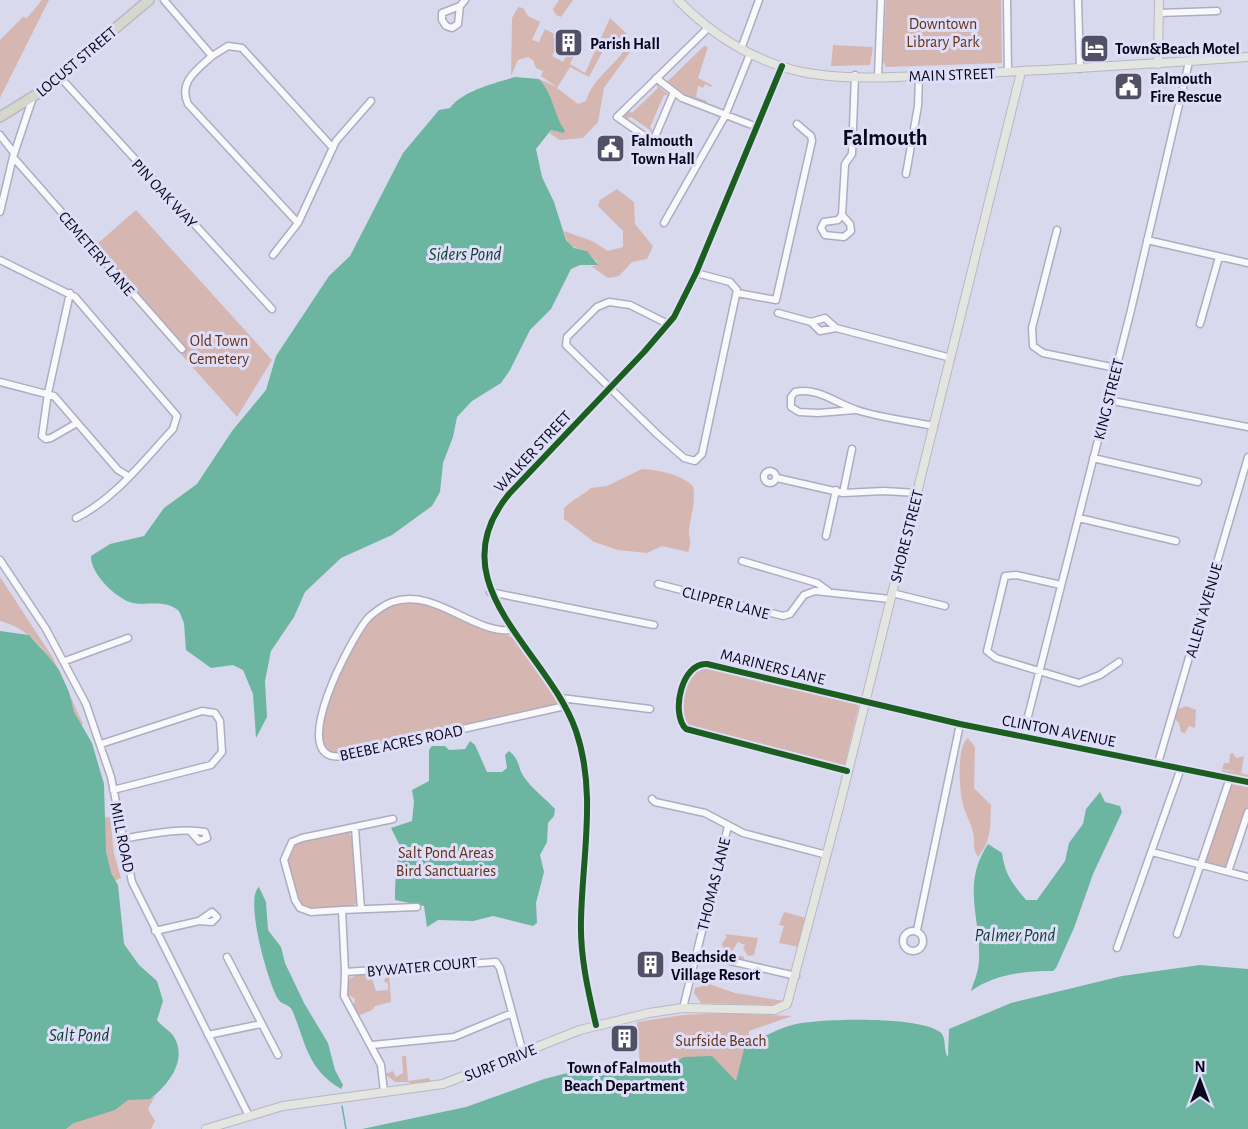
<svg xmlns="http://www.w3.org/2000/svg" width="1248" height="1129" font-family="'Alegreya Sans',sans-serif">
	<style>
		.green { fill: #d5b6b1 }
		.water { fill: #6bb5a1 }
		.lines { fill: none; stroke-linecap: round; stroke-linejoin: round }
		.stream { stroke: #6bb5a1; stroke-width: 1.5 }
		.minor-casing { stroke: #adacc1; stroke-width: 9 }
		.major-casing { stroke: #b7b7c3; stroke-width: 10 }
		.highway-casing { stroke: #b7b7c3; stroke-width: 12 }
		.minor { stroke: #f9f9fc; stroke-width: 6 }
		.major { stroke: #e4e4e0; stroke-width: 8 }
		.highway { stroke: #d6d6cd; stroke-width: 9 }
		.cycleway-casing { stroke: #dedef9; stroke-width: 10 }
		.cycleway { stroke: #1b5e20; stroke-width: 6 }
		.labels { text-anchor: middle; stroke-width: 6; stroke-linejoin: round; paint-order: stroke }
		.park-label { font-size: 16px; fill: #653015; stroke: #dedef9 }
		.poi-label { font-size: 16px; font-weight: bold; fill: #0a071d; stroke: #dedef9; text-anchor: start }
		.street-label { font-size: 16px; fill: #0a071d; stroke: #dedef9 }
		.water-label { font-size: 18px; font-style: italic; fill: #13402f; stroke: #dedef9 }
		.district-label { font-size: 22px; font-weight: bold; fill: #0a071d; stroke: #dedef9 }
	</style>
	<rect width="100%" height="100%" fill="#d9d9ee"/>
	<path class="green" d="M42 0H49L0 98V40L23 17 27 18Z
		M559 0H573L561 17 556 15 553 9Z
		M886 0H1001L1002 63 886 67 883 61Z
		M518 7 523 8 528 16 540 22 532 40 539 42 545 29 554 34 553 37 558 40 559 44 552 56 563 62 571 48 578 47 570 64 585 73 610 18 627 34 617 51 618 47 614 43 610 47 606 45 589 77 570 67 557 88 578 104 586 101C593 77 617 65 629 43L635 45 604 88 598 122 583 138 560 140 549 133 551 130 563 133 564 131C553 113 554 95 539 79L557 87 541 76 543 71 536 68 533 60 528 57 518 60 511 76 512 18Z
		M833 45 873 47 870 65 831 66Z
		M704 46 708 47 698 78 712 85 711 87 705 84 703 88 698 86 696 97 707 101 706 105 685 97 667 82Z
		M656 84 669 95H664L650 127 654 133 649 135 650 130 631 117 626 119 624 116 628 110 632 113 658 88Z
		M617 189 634 202 635 224 653 246 647 259 632 262 619 276 608 278 591 266H595L597 262 585 250C573 249 566 243 564 231L592 241 608 251 623 247V231L598 206 600 200Z
		M136 210 272 360 237 417 89 251Z
		M642 469C660 470 680 474 693 486 696 502 691 515 689 529 688 539 693 539 688 552L662 546 647 553 618 550 594 542 564 519V508C573 499 582 496 591 488L607 486Z
		M0 577 53 658 83 724 74 727C61 683 51 635 0 621Z
		M412 601 431 605 517 639 558 699 556 704 341 754C334 753 328 753 324 747 308 723 357 631 378 614 388 605 399 603 412 601Z
		M706 666 859 704 844 767 689 726 682 716C681 698 686 672 706 666Z
		M1186 706 1196 710 1195 728 1189 726 1185 733 1181 732 1179 723 1174 718 1176 710Z
		M968 738 975 747 974 788 991 805C990 826 992 840 978 857 974 850 974 848 974 840 974 827 964 813 962 800 959 786 957 746 968 738Z
		M1233 753 1236 758 1244 756 1241 773 1248 775V778L1222 773V770L1241 773 1222 769 1224 763H1229L1230 754Z
		M1230 784 1248 787V808L1226 869 1204 863Z
		M110 817 114 854 121 878 112 882 100 818Z
		M348 831 354 841 356 903 351 907 316 910 301 904 286 860 293 844 300 840Z
		M784 912 806 918 799 947 779 943 784 926 779 925Z
		M725 934 758 938 754 955 748 956 743 948 745 945 738 942 732 951 733 954 744 957 743 962 729 957 728 949 723 948 722 943 727 937Z
		M389 971 391 1002 375 1006 372 1010 357 1016 353 1008 355 999 346 993 348 980 357 974 370 973 376 991 388 990V984L384 981Z
		M709 984 735 993 784 1001 772 1005 701 1003 694 993 695 988Z
		M726 1013 792 1016 749 1031 747 1090 641 1080 637 1022 683 1015Z
		M402 1056H406L408 1081 429 1078 431 1082 411 1085 409 1082H395L385 1074 393 1071 396 1077 403 1073Z
		M155 1096 148 1109 155 1121 151 1129H66L77 1121 109 1110 129 1097 150 1099Z"/>
	<path class="water" d="M515 77 539 79C554 95 553 113 565 131L563 133 551 130 536 149 542 177 554 202 566 240 574 248 587 251 598 265H580L571 269 551 309 530 330 510 370 501 383 472 401 457 417 453 437 443 463 440 492 432 506 392 535 341 558 305 592 294 617 271 651 265 681 267 717 256 738 253 694 243 670 233 665 211 668 186 650 184 623 179 611C164 599 150 606 133 603 116 599 90 573 91 556L110 544 144 536 164 508 197 484 232 431 266 390 276 356 329 276 350 256 403 153 439 110 450 108C462 91 495 83 515 77Z
		M0 631 29 635 48 656 59 670 69 692 74 712 92 743 104 784 106 851 111 873 118 885 124 944 139 965 157 981 163 1001 157 1020C161 1026 170 1030 174 1037 188 1060 168 1085 150 1099L128 1100 115 1110 74 1123 66 1129H0Z
		M470 741 475 745 487 772H502L507 768 505 755 509 751C521 761 517 767 524 777 531 788 546 799 555 809L554 816 548 823 547 842 540 855 544 872 536 903 537 923 533 926 493 916 473 921 438 920 427 927 424 906 395 900C395 882 396 865 401 848L391 828 412 821 414 802 412 790 429 781V750L432 746H445L449 750 465 749Z
		M1100 792 1105 802 1120 806 1122 812 1093 874 1074 928 1056 968 1053 971C1025 971 995 974 971 991 974 981 979 971 979 960 981 917 961 885 988 844L1002 853C1005 875 1012 883 1026 900H1037L1065 861 1069 843 1083 824 1086 809Z
		M259 887 266 902 268 930 281 947 285 963 304 1003 328 1043 335 1070 343 1085 341 1089C306 1068 306 1042 292 1010 289 1004 282 1005 278 999 268 983 244 898 259 887Z
		M1200 965 1248 969V1129H362L466 1107 544 1079 618 1060 655 1074 684 1057 712 1056 736 1081 745 1045C760 1039 777 1029 792 1025 819 1018 919 1016 940 1032 947 1037 943 1051 948 1057L949 1029 1011 1003 1122 976Z"/>
	<g class="lines">
		<path class="stream" d="M342 1106 346 1129"/>
		<defs>
			<path id="minor" d="M164 0 212 56C197 70 178 82 188 104L298 223
				M1007 0 1008 72
				M1078 0 1080 69
				M460 6 458 24 452 28 446 26 442 20V13L460 6 465 0
				M1159 13 1217 11
				M741 49 759 0
				M212 56 228 46 242 48 333 148
				M59 76 272 309
				M878 76 881 0
				M656 78 682 98 757 127
				M673 94 654 139 650 140 617 117 707 29
				M0 135 14 153
				M13 157 182 349
				M906 174 918 106 919 76
				M0 212 13 157 33 97
				M842 215 838 220 824 222 821 228 825 235 844 237 851 231 850 224 842 215 845 164 852 154 855 75
				M664 223 725 116 750 54
				M1057 230 1032 328 1033 346 1043 353 1116 368
				M1147 240 1248 263
				M273 255 298 223 336 141 371 101
				M0 260 75 297 177 416 173 429C144 460 115 499 76 518
				M70 293 48 393 42 436 46 439 51 438 77 423
				M737 293 776 300 812 141 811 136 797 124
				M778 313 811 322 825 318 836 328 951 358
				M811 322 820 331 836 328
				M668 324 630 305 609 302 597 307 567 337 566 345 658 435 684 458 695 461 702 454 737 290 730 282 696 273
				M1200 324 1219 257
				M0 382 54 396 118 470 128 476
				M1108 400 1248 427
				M855 410 818 413 799 412 791 407V397L795 392C818 387 837 404 857 410 881 418 909 421 934 426
				M1093 458 1198 482
				M764 477a6 6 0 1 1 12 0a6 6 0 1 1-12 0Z
				M777 478 843 493 884 491 917 493
				M843 493 852 449
				M1079 518 1176 541
				M826 536 836 490
				M0 560 46 629 86 704 111 777 132 882 248 1114
				M742 561 817 583 828 591
				M658 584 783 616 790 614 804 595 815 591 890 599
				M1061 585 1016 575 1005 576 987 651 996 658 1079 683 1100 675 1119 662
				M490 592 654 625
				M892 593 945 606
				M514 630C472 635 436 587 392 602 384 605 376 611 369 617 352 635 283 765 343 756L565 706
				M65 661 128 638
				M561 698 650 709
				M1023 736 1131 310 1189 62
				M101 744 202 711 215 713 220 721 222 752 211 765 113 790
				M1158 763 1248 457
				M847 771 686 729C670 713 682 662 707 664L960 724 1248 782
				M652 799 655 802 705 813 743 833 827 855
				M355 828 361 909
				M121 839C147 835 179 827 205 832L207 838 199 841 190 831
				M1152 852 1248 877
				M1228 872 1248 812
				M342 910 417 907
				M917 930 960 724
				M903 941a10 10 0 1 1 20 0a10 10 0 1 1-20 0Z
				M155 931 199 921 212 922 217 917 212 912 199 921
				M1177 934 1230 778
				M1117 948 1181 768
				M227 957 278 1055
				M717 958 796 976
				M345 972 342 910 311 912 300 908 295 900 284 860 292 842 302 838 393 819
				M683 1008 728 826
				M596 1025C588 991 580 956 581 921 582 858 597 792 576 731 548 650 435 584 509 494L644 352 674 317 696 273 782 66
				M208 1035 261 1024
				M372 1045 454 1037 512 1013
				M384 1092 381 1065 344 996 345 972 496 962 500 968 523 1053"/>
			<path id="major" d="M678 0C713 36 753 61 802 72 852 82 907 76 957 74 1054 70 1151 64 1248 57
				M1158 64 1159 0
				M206 1129 283 1106 443 1084 580 1030 649 1013 683 1008 774 1010 787 1004 841 800 1021 72"/>
			<path id="highway" d="M0 117 37 94 149 0"/>
		</defs>
		<use href="#minor" class="minor-casing"/>
		<use href="#major" class="major-casing"/>
		<use href="#highway" class="highway-casing"/>
		<use href="#minor" class="minor"/>
		<use href="#major" class="major"/>
		<use href="#highway" class="highway"/>
		<defs>
			<path id="cycleway" d="M847 771 686 729C670 713 682 662 707 664L960 724 1248 782
				M596 1025C588 991 580 956 581 921 582 858 597 792 576 731 548 650 435 584 509 494L644 352 674 317 696 273 782 66"/>
		</defs>
		<use href="#cycleway" class="cycleway-casing"/>
		<use href="#cycleway" class="cycleway"/>
	</g>
	<defs>
		<symbol id="building-square" viewBox="-11 -11 22 22"><rect x="-9" y="-9" width="18" height="18" rx="4" fill="#525066" stroke="#dedef9"/><path d="M-4-6H4V6H1V3H-1V6H-4ZM-2.5-4.3h1.7v1.8h-1.7ZM.8-4.3h1.7v1.8H.8ZM-2.5-1h1.7V.8h-1.7ZM.8-1h1.7V.8H.8Z" fill="#fff"/></symbol>
		<symbol id="hotel-square" viewBox="-11 -11 22 22"><rect x="-9" y="-9" width="18" height="18" rx="4" fill="#525066" stroke="#dedef9"/><path d="M-6-4.5h1.5V1H6V5H4.5V3h-9V5H-6ZM-4 0a1.8 1.8 0 1 1 3.6 0ZM.5 0V-2.5h3Q6-2.5 6 0Z" fill="#fff"/></symbol>
		<symbol id="civic-square" viewBox="-11 -11 22 22"><rect x="-9" y="-9" width="18" height="18" rx="4" fill="#525066" stroke="#dedef9"/><path d="M-.6-6.5H3V-4.5H.6V-3L4-1V1h2V6H-6V1h2V-1L-.6-3ZM-1.2 2.5V6h2.4V2.5Z" fill="#fff"/></symbol>
	</defs>
	<g fill-rule="evenodd">
		<use href="#building-square" x="552" y="26" width="33" height="33"/>
		<use href="#hotel-square" x="1078" y="32" width="33" height="33"/>
		<use href="#civic-square" x="1112" y="70" width="33" height="33"/>
		<use href="#civic-square" x="594" y="132" width="33" height="33"/>
		<use href="#building-square" x="634" y="948" width="33" height="33"/>
		<use href="#building-square" x="608" y="1022" width="33" height="33"/>
	</g>
	<g class="labels">
		<g class="park-label">
			<text x="943" y="29">Downtown<tspan x="943" dy="18">Library Park</tspan></text>
			<text x="219" y="346">Old Town<tspan x="219" dy="18">Cemetery</tspan></text>
			<text x="446" y="858">Salt Pond Areas<tspan x="446" dy="18">Bird Sanctuaries</tspan></text>
			<text x="721" y="1046">Surfside Beach</text>
		</g>
		<g class="poi-label">
			<text x="590" y="49">Parish Hall</text>
			<text x="1115" y="54">Town&amp;Beach Motel</text>
			<text x="1150" y="84">Falmouth<tspan x="1150" dy="18">Fire Rescue</tspan></text>
			<text x="631" y="146">Falmouth<tspan x="631" dy="18">Town Hall</tspan></text>
			<text x="671" y="962">Beachside<tspan x="671" dy="18">Village Resort</tspan></text>
			<text x="624" y="1073" text-anchor="middle">Town of Falmouth<tspan x="624" dy="18">Beach Department</tspan></text>
		</g>
		<g class="street-label">
			<text transform="translate(76 61) rotate(-40)" y="6">LOCUST STREET</text>
			<text transform="translate(952 74) rotate(-2)" y="6">MAIN STREET</text>
			<text transform="translate(165 193) rotate(47)" y="6">PIN OAK WAY</text>
			<text transform="translate(97 253) rotate(49)" y="6">CEMETERY LANE</text>
			<text transform="translate(1108 399) rotate(-76)" y="6">KING STREET</text>
			<text transform="translate(532 451) rotate(-47)" y="6">WALKER STREET</text>
			<text transform="translate(906 536) rotate(-76)" y="6">SHORE STREET</text>
			<text transform="translate(726 602) rotate(15)" y="6">CLIPPER LANE</text>
			<text transform="translate(1203 610) rotate(-74)" y="6">ALLEN AVENUE</text>
			<text transform="translate(773 666) rotate(14)" y="6">MARINERS LANE</text>
			<text transform="translate(1059 730) rotate(11)" y="6">CLINTON AVENUE</text>
			<text transform="translate(401 742) rotate(-12)" y="6">BEEBE ACRES ROAD</text>
			<text transform="translate(123 837) rotate(79)" y="6">MILL ROAD</text>
			<text transform="translate(713 884) rotate(-76)" y="6">THOMAS LANE</text>
			<text transform="translate(422 966) rotate(-5)" y="6">BYWATER COURT</text>
			<text transform="translate(500 1062) rotate(-22)" y="6">SURF DRIVE</text>
		</g>
		<g class="water-label">
			<text x="465" y="260">Siders Pond</text>
			<text x="1015" y="941">Palmer Pond</text>
			<text x="79" y="1041">Salt Pond</text>
		</g>
		<g class="district-label">
			<text x="885" y="145">Falmouth</text>
		</g>
	</g>
	<g transform="translate(1200 1081)" stroke="#dedef9" stroke-width="4.5" paint-order="stroke">
	<path d="M0-4.5L10 22L0 15L-10 22Z" fill="#0a071d"/>
	<text y="-9" font-size="16" font-weight="bold" text-anchor="middle" fill="#0a071d">N</text>
	</g>
</svg>
